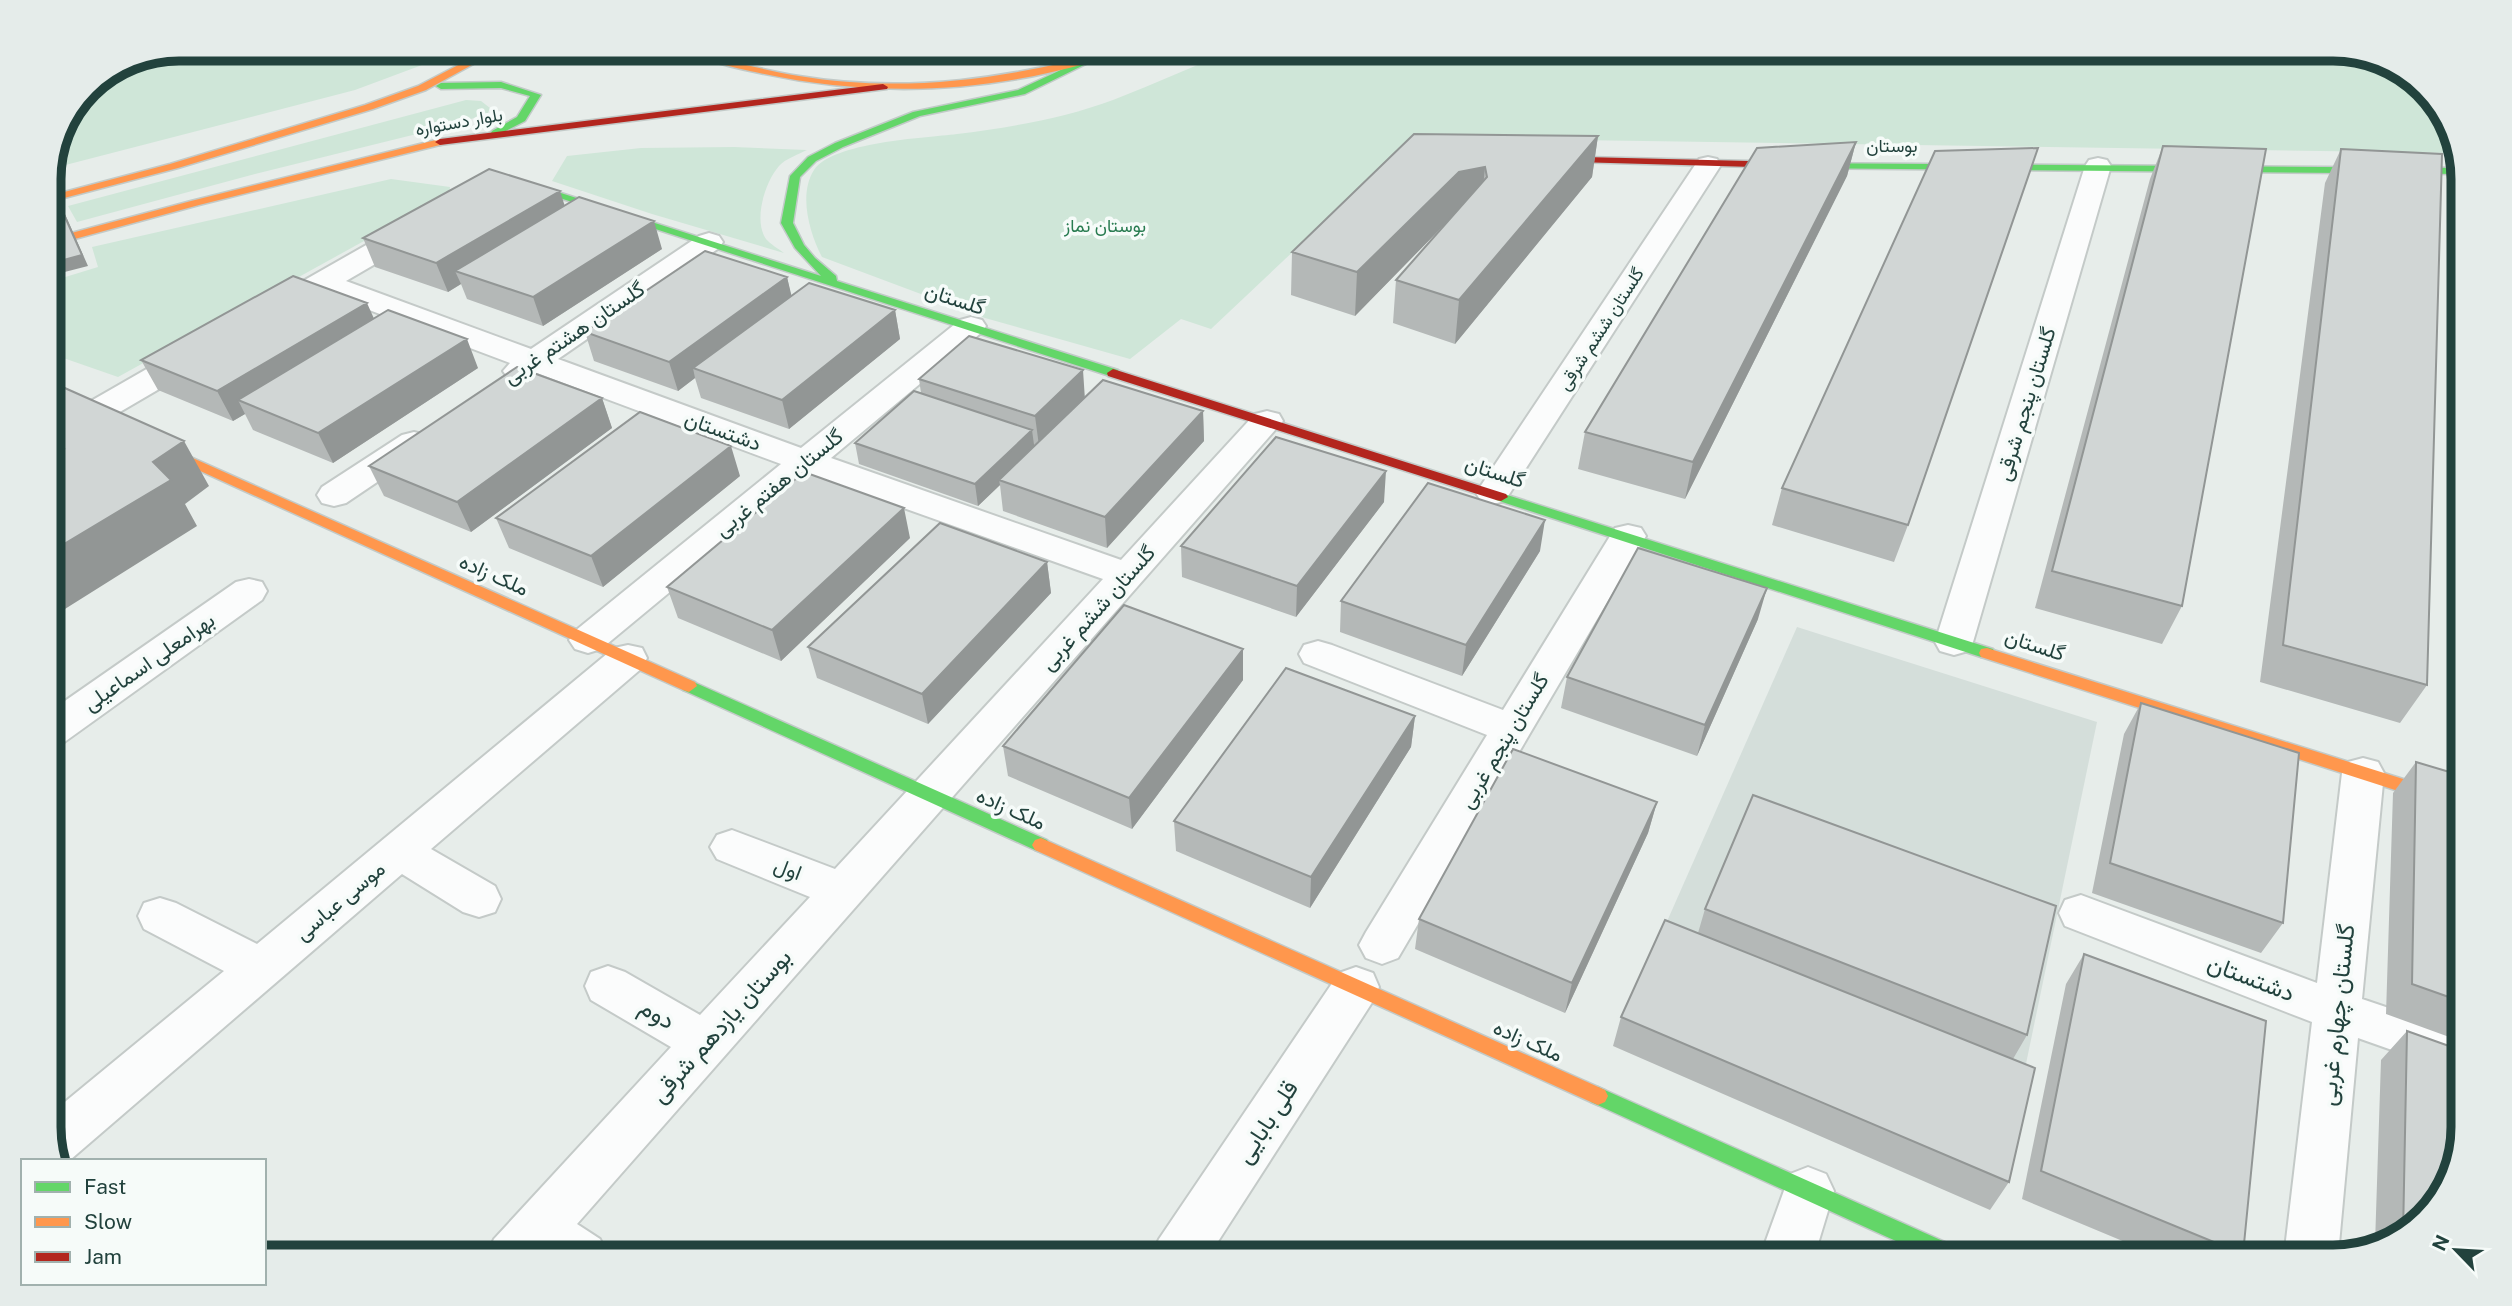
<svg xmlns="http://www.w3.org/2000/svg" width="2512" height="1306" font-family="'Public Sans',Vazirmatn,sans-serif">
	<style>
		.built { fill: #d4deda }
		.green { fill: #cfe6d8 }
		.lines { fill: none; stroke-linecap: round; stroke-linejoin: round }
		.street-casing { stroke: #c4cac8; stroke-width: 4 }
		.fast-casing { stroke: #c2cac8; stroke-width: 3 }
		.slow-casing { stroke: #c2cac8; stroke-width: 3 }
		.jam-casing { stroke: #c2cac8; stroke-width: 3 }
		.street { fill: #fbfcfc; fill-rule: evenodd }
		.fast { fill: #63d668; fill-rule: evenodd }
		.slow { fill: #ff974d; fill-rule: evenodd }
		.jam { fill: #b3261e; fill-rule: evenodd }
		.wall { fill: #b4b8b7 }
		.shaded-wall { fill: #929695 }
		.building { fill: #d1d6d5; stroke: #929695; stroke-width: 2 }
		.labels { text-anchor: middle; stroke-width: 7; stroke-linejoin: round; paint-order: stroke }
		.far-street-label { font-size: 18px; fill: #22423d; stroke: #f6fbf9 }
		.far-park-label { font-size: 18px; fill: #297c51; stroke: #f6fbf9 }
		.street-label { font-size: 21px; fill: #22423d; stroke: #f6fbf9 }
		.near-street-label { font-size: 24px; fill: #22423d; stroke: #f6fbf9 }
		.rim { fill: none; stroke: #22423d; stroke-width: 9 }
	</style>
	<rect width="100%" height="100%" fill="#e7edea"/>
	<path class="built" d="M1797 627 2097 722 2022 1083 1661 935Z"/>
	<path class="green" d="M180 49H465L355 90 50 169 88 87 130 59Z
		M780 49H1036C954 67 861 70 780 49Z
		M1237 49H2332L2391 63 2441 107 2456 153 1436 138 1405 146 1211 329 1181 319 1130 359 985 318 822 257C810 234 798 195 814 170 833 142 924 138 957 134 1008 128 1065 118 1113 100 1155 84 1195 65 1237 49Z
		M466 100 481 101 490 108 488 113 457 124 255 174 77 222 68 206Z
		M734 147 807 150C799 154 785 159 779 166 765 182 753 220 766 239 770 244 779 249 784 253L652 214 552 181 567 156 641 148Z
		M391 179 450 187 449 194 118 377 49 353V282L98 267 92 247Z"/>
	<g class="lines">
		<defs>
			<path id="street" d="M1708 157 1717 159 1721 165 1510 493 1505 501 1493 504 1481 501 1476 493 1699 159Z
				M2098 158 2107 160 2111 166 1973 642 1968 651 1954 655 1940 651 1935 642 2085 166 2089 160Z
				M415 221 425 223 429 229 425 235 346 281 531 349 699 236 709 233 719 236 723 242 719 248 558 359 801 448 960 320 971 317 982 320 986 326 982 332 831 458 1121 560 1255 414 1267 411 1279 414 1283 421 577 1224 600 1239 608 1257H486L494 1239 671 1047 591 1000 585 986 591 972 608 966 625 972 700 1015 810 897 717 859 710 847 717 835 732 830 835 869 1103 579 811 475 601 649 588 653 575 649 569 640 575 631 781 464 537 373 519 380 508 378 503 371 510 363 324 293 306 300 296 297 291 291 296 285 405 223Z
				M196 345 207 347 212 354 207 361 101 423 89 426 77 423 73 416 77 409 185 347Z
				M414 432 426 435 431 442 426 449 346 503 334 506 322 503 317 495 322 487 402 435Z
				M1628 525 1641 528 1646 536 1398 958 1382 964 1366 958 1359 945 1366 932 1487 735 1304 663 1299 654 1304 645 1318 641 1332 645 1503 710 1615 528Z
				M249 579 262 582 267 591 262 600 63 743 49 748V712L236 582Z
				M628 645 642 648 647 658 642 668 431 849 495 886 501 899 495 912 479 917 463 912 402 874 70 1160 58 1161 49 1135V1115L224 971 144 929 138 916 144 903 160 898 176 903 257 944 614 648Z
				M2363 758 2378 762 2384 773 2362 999 2463 1033V1075L2358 1038 2338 1255 2284 1257 2312 1022 2065 926 2059 913 2065 900 2081 895 2317 983 2342 773 2348 762Z
				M1356 967 1373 973 1379 987 1373 1001 1208 1257H1151L1159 1239 1339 973Z
				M1808 1167 1826 1174 1834 1191 1814 1257H1760L1790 1174Z"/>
			<path id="fast" d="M1080 61 1088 63 1025 94 920 116 843 147 816 161 800 177 793 223 804 245 815 258 836 276 837 281 1118 370 1119 373 1113 377 507 181 517 179 821 276 795 248 781 223 790 176 808 157 835 143 913 112 1018 90Z
				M501 82 541 95 525 121 496 136 491 133 492 131 517 117 530 96 501 88 441 89 436 86 441 83Z
				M1789 163 2461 168 2463 174 1793 168 1788 165Z
				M1501 493 1993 649 1995 653 1993 657H1981L1496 500 1494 497Z
				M689 680 1047 840 1050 845 1047 850 1041 852 1035 850 683 690 681 686Z
				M1598 1087 1963 1250 1966 1257H1931L1591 1102 1588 1096 1591 1090Z"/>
			<path id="slow" d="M489 49H501L426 90 373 109 178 168 49 202V196L170 164 365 105 418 86Z
				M684 49C706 49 725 59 746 65 763 69 781 73 799 76 907 94 1013 78 1117 49H1133C1121 57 1102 59 1088 63 978 94 865 97 755 72 735 68 700 60 684 49Z
				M440 139 444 140V144L199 205 49 246V239L191 201Z
				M148 438 695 682 697 686 689 692 683 690 143 445 141 442 143 439Z
				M1987 648 2454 795 2457 800 2454 805 2448 807 1981 657 1979 653 1981 649Z
				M1041 838 1605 1090 1608 1096 1605 1102 1598 1105 1591 1102 1035 850 1032 845 1035 840Z"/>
			<path id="jam" d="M883 84 888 87 887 89 440 145 435 142 440 139Z
				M1543 156 1793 162 1798 165 1793 168 1539 161V157Z
				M1113 369 1506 494 1508 497 1501 501 1496 500 1108 376 1107 373Z"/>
		</defs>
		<use href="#street" class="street-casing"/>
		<use href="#fast" class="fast-casing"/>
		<use href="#slow" class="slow-casing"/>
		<use href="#jam" class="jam-casing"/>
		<use href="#street" class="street"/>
		<use href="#fast" class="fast"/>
		<use href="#slow" class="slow"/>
		<use href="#jam" class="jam"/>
	</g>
	<path class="wall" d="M1414 134 1598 136 1592 177 1455 344 1393 323 1396 280 1452 216 1355 316 1291 295 1292 252Z
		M1856 142 1847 176 1685 499 1578 469 1585 432Z
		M2163 146 2182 606 2162 644 2035 608 2150 179Z
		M2341 149 2427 685 2400 723 2260 682 2325 183Z
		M565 206 662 249 543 326 467 299 461 284 448 292 375 267 363 238Z
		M787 277 791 296 895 310 900 339 789 429 701 398 695 378 678 391 594 361 585 332Z
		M374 319 478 368 333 463 253 430 245 414 233 421 158 390 141 360Z
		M919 379 1085 397 1203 411 1204 441 1107 548 1003 511 1000 485 978 506 859 464 855 443 921 393Z
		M602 398 612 428 471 532 384 496 369 466Z
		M740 476 603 587 509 548 496 518Z
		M1782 488 1908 525 1894 562 1772 525Z
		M1384 502 1296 617 1182 577 1181 546Z
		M910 538 781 661 678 618 667 587Z
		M1540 551 1462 676 1340 632 1341 601Z
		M1047 562 1051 593 928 724 817 678 808 647Z
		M1758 619 1697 756 1561 708 1567 677Z
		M1243 649V680L1132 829 1008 776 1003 746Z
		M2141 703 2283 923 2261 953 2092 893 2124 734Z
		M1415 716 1411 747 1310 908 1176 851 1174 821Z
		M2416 762 2463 776V1042L2386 1014 2393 793Z
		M1657 802 1648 833 1565 1013 1415 949 1419 919Z
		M1705 909 2027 1035 2013 1059 2009 1182 1990 1210 1613 1046 1621 1017 1698 933Z
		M2084 954 2243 1254 2240 1257H2161L2022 1199 2066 984Z
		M2407 1031 2405 1235 2375 1244 2381 1060Z"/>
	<path class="shaded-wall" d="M1598 136 1592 177 1455 344 1459 300Z
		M1856 142 1847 176 1685 499 1693 462Z
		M1485 167 1481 209 1455 214 1355 316 1357 272 1459 172Z
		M49 178 88 266 49 276Z
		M560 191 569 219 455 271 461 284 448 292 436 263Z
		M654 221 662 249 543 326 533 297Z
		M787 277 794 306 693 368 695 378 678 391 669 362Z
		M367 303 380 332 238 400 245 414 233 421 217 391Z
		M895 310 900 339 789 429 782 400Z
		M467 339 478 368 333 463 318 433Z
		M1083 370 1085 400 1039 446 1035 416Z
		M602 398 612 428 471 532 457 502Z
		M1203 411 1204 441 1107 548 1105 517Z
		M1032 430 1035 452 999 480 1000 485 978 506 975 484Z
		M184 441 209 486 185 504 197 526 49 619V553L153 462Z
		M731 446 740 476 603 587 591 556Z
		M64 450 93 495 49 519V458Z
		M1386 471 1384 502 1296 617 1297 586Z
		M904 508 910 538 781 661 772 630Z
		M1545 520 1540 551 1462 676 1466 645Z
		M1047 562 1051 593 928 724 922 694Z
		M1767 588 1758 619 1697 756 1705 725Z
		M1243 649V680L1132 829 1129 798Z
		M1415 716 1411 747 1310 908 1311 877Z
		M1657 802 1648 833 1565 1013 1572 983Z"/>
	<path class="building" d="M1414 134 1598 136 1459 300 1396 280 1487 177 1485 167 1459 172 1357 272 1292 252Z
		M1856 142 1693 462 1585 432 1757 148Z
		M2163 146 2266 149 2182 606 2052 571Z
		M2038 148 1908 525 1782 488 1935 151Z
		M2341 149 2442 154 2427 685 2283 645Z
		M489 169 560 191 436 263 363 238Z
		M49 181 82 255 49 264Z
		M579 197 654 221 533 297 455 271Z
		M705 251 787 277 669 362 585 332Z
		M293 276 367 303 217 391 141 360Z
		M809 283 895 310 782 400 693 368Z
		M388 310 467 339 318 433 238 400Z
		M969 336 1083 370 1035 416 919 379Z
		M517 367 602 398 457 502 369 466Z
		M1103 380 1203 411 1105 517 999 480Z
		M49 381 184 441 153 462 171 480 49 553V502L53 504 64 450 49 458Z
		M914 391 1032 430 975 484 855 443Z
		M640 412 731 446 591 556 496 518Z
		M1276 437 1386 471 1297 586 1181 546Z
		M804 472 904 508 772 630 667 587Z
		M1428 483 1545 520 1466 645 1341 601Z
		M940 523 1047 562 922 694 808 647Z
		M1638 548 1767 588 1705 725 1567 677Z
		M1124 605 1243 649 1129 798 1003 746Z
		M1286 668 1415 716 1311 877 1174 821Z
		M2141 703 2299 753 2283 923 2110 863Z
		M1513 749 1657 802 1572 983 1419 919Z
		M2416 762 2463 776V1002L2412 984Z
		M1753 795 2056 906 2027 1035 1705 909Z
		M1665 920 2035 1068 2009 1182 1621 1017Z
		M2084 954 2266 1021 2243 1254 2041 1171Z
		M2407 1031 2463 1051V1126L2449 1185 2403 1236Z"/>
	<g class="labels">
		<g class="far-street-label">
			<text transform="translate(459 122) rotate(-10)" y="6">بلوار دستواره</text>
			<text x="1892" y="152">بوستان</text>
			<text transform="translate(1601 329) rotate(-57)" y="6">گلستان ششم شرقی</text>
		</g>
		<g class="far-park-label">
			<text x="1105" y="232">بوستان نماز</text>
		</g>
		<g class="street-label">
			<text transform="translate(955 299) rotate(18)" y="7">گلستان</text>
			<text transform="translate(574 333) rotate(-34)" y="7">گلستان هشتم غربی</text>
			<text transform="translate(2026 404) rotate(-73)" y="7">گلستان پنجم شرقی</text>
			<text transform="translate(723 431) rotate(20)" y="7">دشتستان</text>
			<text transform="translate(1495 472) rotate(18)" y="7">گلستان</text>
			<text transform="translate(779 483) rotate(-39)" y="7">گلستان هفتم غربی</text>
			<text transform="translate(494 575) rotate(24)" y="7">ملک زاده</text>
			<text transform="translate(1098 608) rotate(-48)" y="7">گلستان ششم غربی</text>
			<text transform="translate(2035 645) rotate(18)" y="7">گلستان</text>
			<text transform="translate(149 662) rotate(-35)" y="7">بهرامعلی اسماعیلی</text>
			<text transform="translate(1504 741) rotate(-59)" y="7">گلستان پنجم غربی</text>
			<text transform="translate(1011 809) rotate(24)" y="7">ملک زاده</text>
			<text transform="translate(788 869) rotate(21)" y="7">اول</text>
			<text transform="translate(340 901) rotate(-40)" y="7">موسی عباسی</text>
			<text transform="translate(1528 1041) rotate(24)" y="7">ملک زاده</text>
		</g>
		<g class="near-street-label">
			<text transform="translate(2251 978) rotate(21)" y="8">دشتستان</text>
			<text transform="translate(657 1014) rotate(30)" y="8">دوم</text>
			<text transform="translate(2337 1015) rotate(-84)" y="8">گلستان چهارم غربی</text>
			<text transform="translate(721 1026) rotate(-48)" y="8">بوستان یازدهم شرقی</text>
			<text transform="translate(1267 1122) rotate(-57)" y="8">قلی بابایی</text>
		</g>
	</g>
	<path d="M0 0H2512V1306H0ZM179 61H2333A118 118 0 0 1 2451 179V1127A118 118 0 0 1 2333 1245H179A118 118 0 0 1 61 1127V179A118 118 0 0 1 179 61Z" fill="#e5ecea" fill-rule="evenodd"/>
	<path class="rim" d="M179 61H2333A118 118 0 0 1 2451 179V1127A118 118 0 0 1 2333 1245H179A118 118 0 0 1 61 1127V179A118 118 0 0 1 179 61Z"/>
	<rect x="21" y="1159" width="245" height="126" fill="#f6fbf9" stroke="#a1b1ae" stroke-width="2"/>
	<rect x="35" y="1182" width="35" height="10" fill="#63d668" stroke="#a1b1ae" stroke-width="2"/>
	<text x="84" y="1194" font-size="21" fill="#22423d">Fast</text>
	<rect x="35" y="1217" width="35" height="10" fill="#ff974d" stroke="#a1b1ae" stroke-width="2"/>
	<text x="84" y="1229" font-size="21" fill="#22423d">Slow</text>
	<rect x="35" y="1252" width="35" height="10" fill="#b3261e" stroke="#a1b1ae" stroke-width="2"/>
	<text x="84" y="1264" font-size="21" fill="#22423d">Jam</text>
	<g transform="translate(2456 1250) rotate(295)" stroke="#f6fbf9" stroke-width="5" paint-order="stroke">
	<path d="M0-5L12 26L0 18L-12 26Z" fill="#22423d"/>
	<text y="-10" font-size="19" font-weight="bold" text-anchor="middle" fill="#22423d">N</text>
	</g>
</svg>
